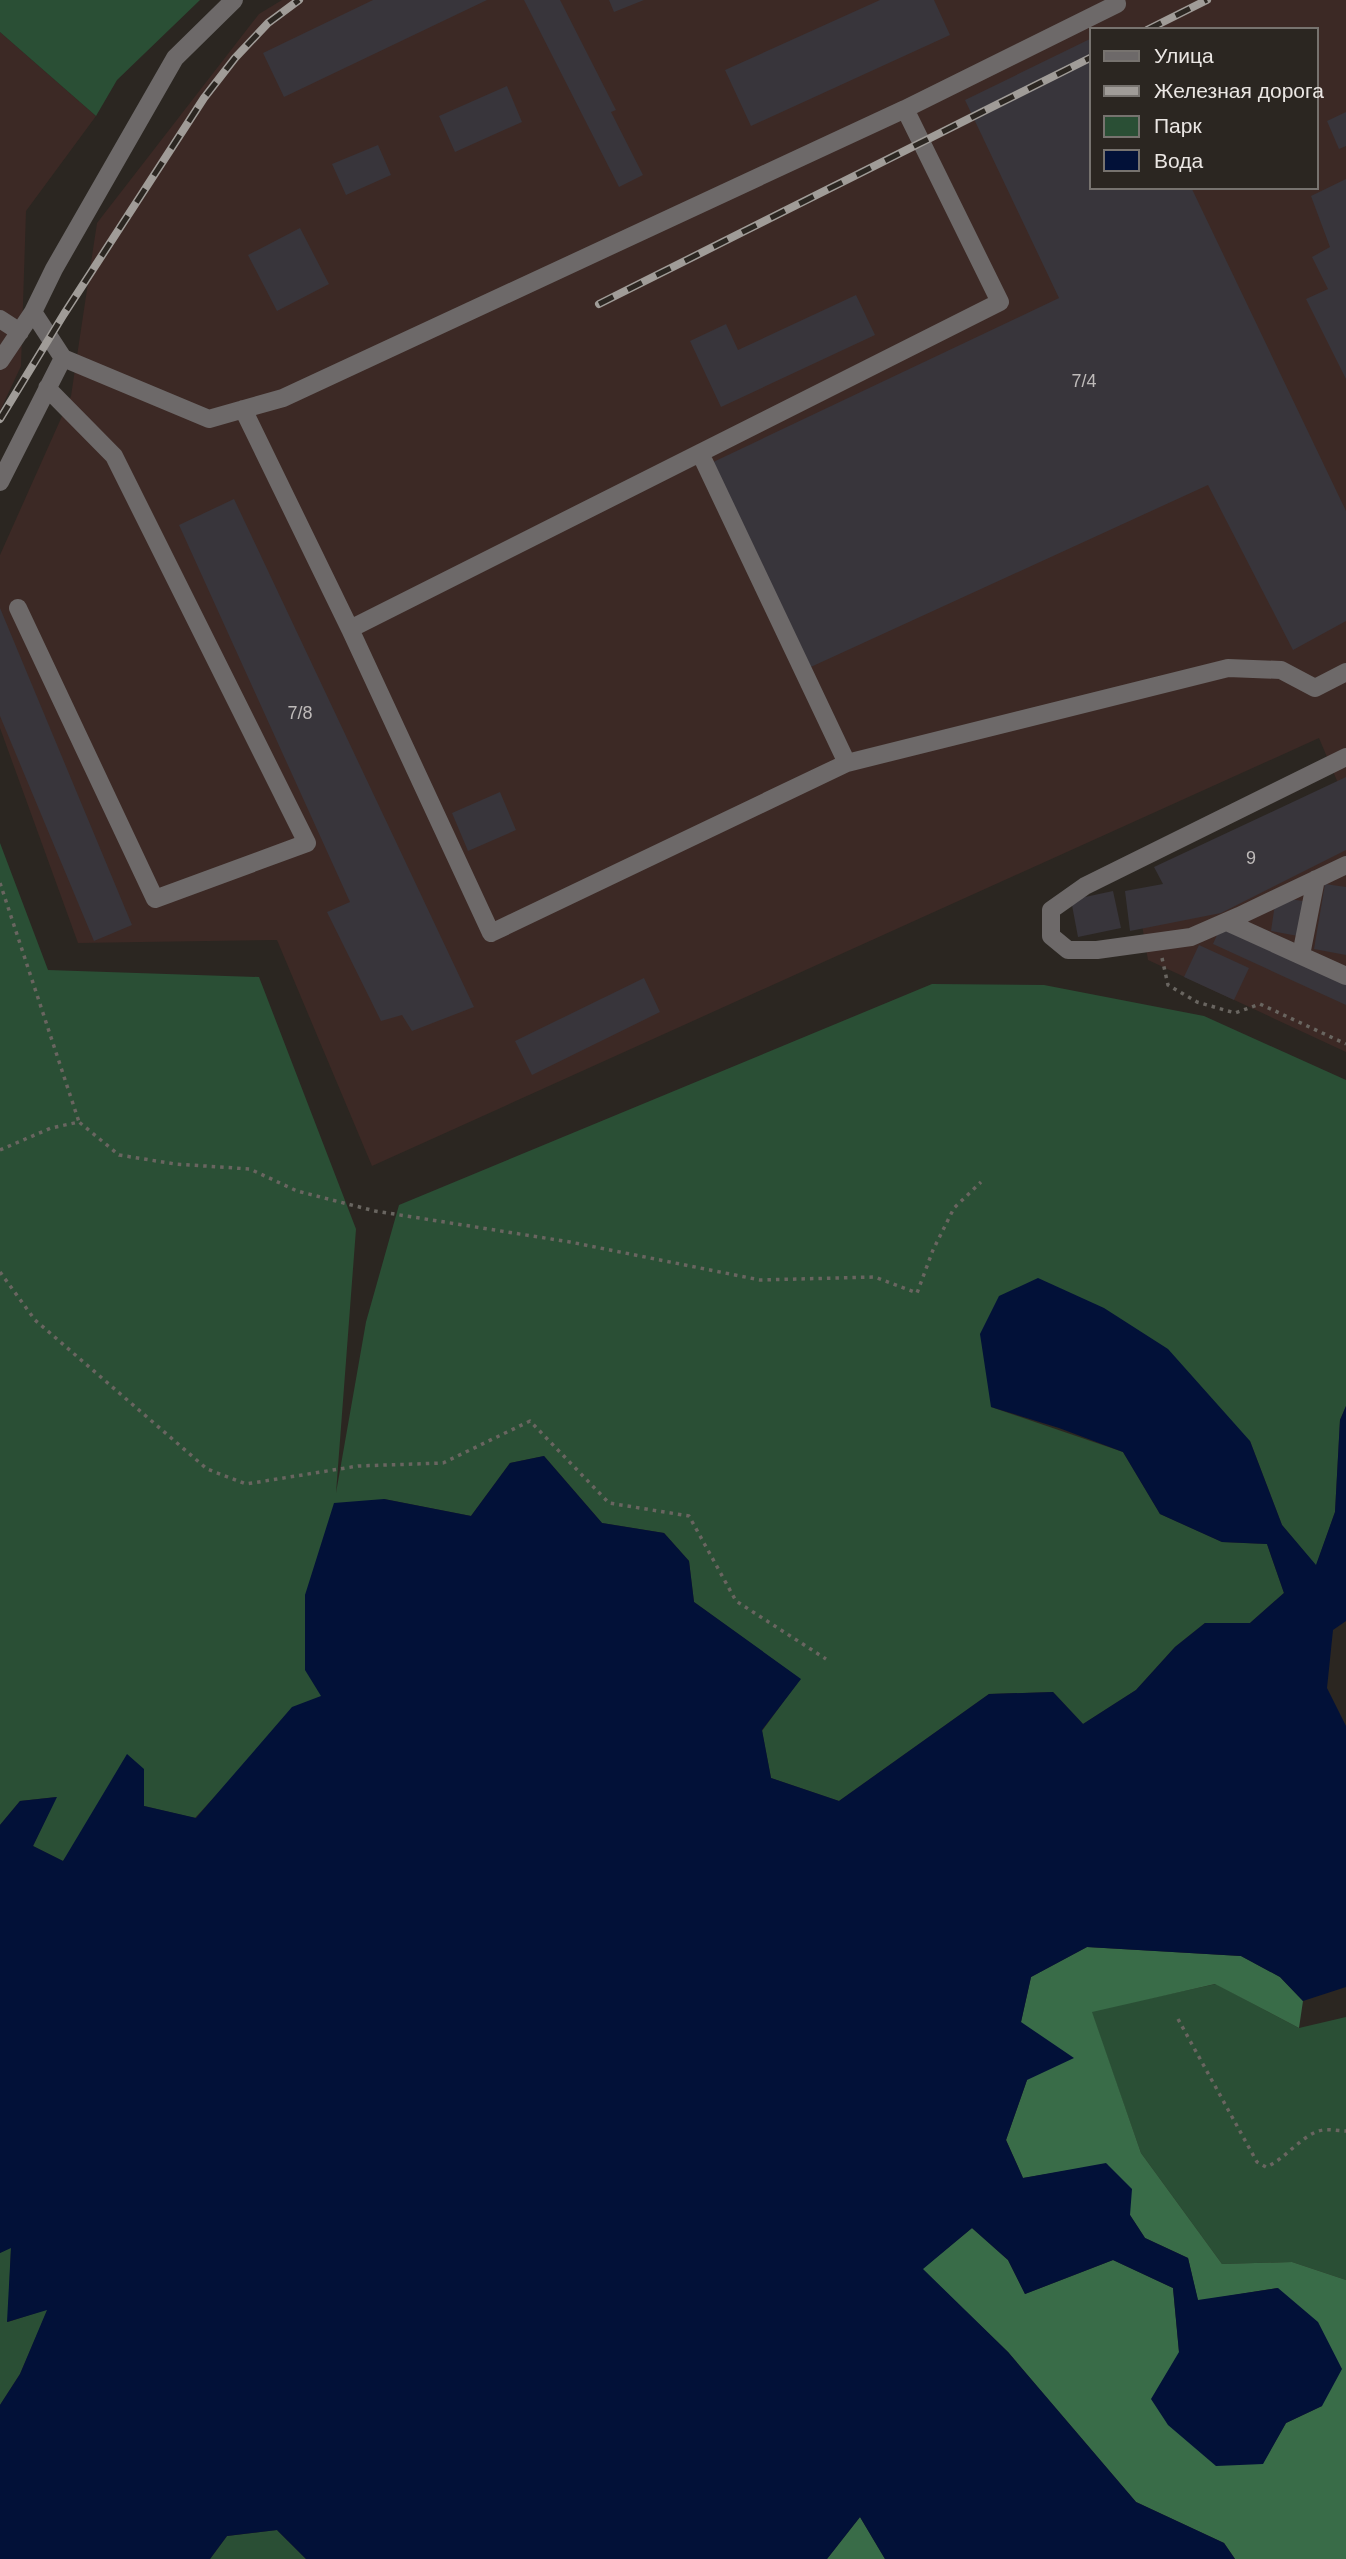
<svg xmlns="http://www.w3.org/2000/svg" width="1346" height="2559" font-family="Helvetica,sans-serif">
	<style>
		.industrial { fill: #3c2925; fill-rule: evenodd }
		.green { fill: #2a4f35 }
		.forest { fill: #396c48 }
		.water { fill: #021138 }
		.building { fill: #38353b }
		.lines { fill: none; stroke-linecap: round; stroke-linejoin: round }
		.path { stroke: #696560; stroke-width: 3.5; stroke-dasharray: 3.5 5; stroke-linecap: butt }
		.minor { stroke: #6d6969; stroke-width: 18 }
		.rail-casing { stroke: #a09c98; stroke-width: 8 }
		.rail { stroke: #2b2621; stroke-width: 5; stroke-dasharray: 16; stroke-linecap: butt }
		.labels { text-anchor: middle; stroke-width: 7; stroke-linejoin: round; paint-order: stroke }
		.number-label { font-size: 18px; fill: #bebab9 }
	</style>
	<rect width="100%" height="100%" fill="#2b2621"/>
	<path class="industrial" d="M282 0H1346V802L1319 738 372 1166 277 940 78 943 0 728V555L71 396 97 223 259 14ZM1092 30H1316V187H1092Z
		M0 32 96 116 26 211 21 366 0 411Z
		M1346 803V1052L1148 960 1141 919Z"/>
	<path class="green" d="M0 0H200L117 80 96 116 0 32Z
		M0 843 48 970 259 977 356 1229 336 1493 366 1322 399 1205 932 984 1044 985 1204 1016 1346 1080V1406L1340 1420 1335 1512 1316 1566 1282 1525 1250 1441 991 1407 1123 1452 1160 1514 1222 1542 1267 1544 1284 1593 1250 1623H1205L1175 1647 1136 1690 1083 1724 1053 1692 989 1694 839 1801 771 1778 762 1731 800 1679 694 1602 689 1561 664 1533 602 1523 544 1456 510 1463 471 1516 384 1499 322 1696 230 1780 195 1818 144 1806V1769L63 1861 33 1846 56 1797 20 1801 0 1825Z
		M1216 1984 1299 2028 1346 2017V2280L1292 2262 1222 2264 1141 2153 1091 2011Z
		M11 2247 8 2322 48 2309 20 2374 0 2405V2253Z
		M277 2530 306 2559H210L227 2536Z"/>
	<path class="forest" d="M1087 1947 1241 1956 1280 1977 1303 2001 1299 2028 1215 1984 1092 2012 1141 2153 1222 2264 1292 2262 1346 2280V2559H1235L1224 2543 1136 2502 1008 2352 922 2269 972 2228 1008 2260 1025 2294 1113 2260 1173 2288 1179 2352 1263 2463 1286 2423 1322 2406 1277 2288 1198 2301 1188 2258 1145 2238 1130 2215 1107 2164 1023 2178 1006 2140 1027 2080 1021 2022 1031 1977Z
		M860 2517 885 2559H827Z"/>
	<path class="water" d="M1038 1278 1104 1308 1168 1349 1250 1441 1282 1525 1316 1565 1335 1512 1340 1420 1346 1406V1621L1333 1630 1327 1688 1346 1726V1987L1303 2001 1280 1977 1241 1956 1087 1947 1031 1977 1021 2022 1074 2058 1027 2080 1006 2140 1023 2178 1106 2163 1132 2189 1130 2215 1145 2238 1188 2258 1198 2300 1278 2288 1318 2322 1342 2369 1322 2406 1286 2423 1263 2464 1216 2466 1168 2425 1151 2399 1179 2352 1173 2288 1113 2260 1025 2294 1008 2260 972 2228 923 2269 1008 2352 1136 2502 1224 2543 1235 2559H885L860 2517 827 2559H306L277 2530 227 2536 210 2559H0V2405L20 2374 47 2310 7 2322 11 2248 0 2253V1825L20 1801 57 1797 33 1846 63 1861 127 1754 144 1769V1806L196 1818 292 1707 321 1696 305 1670V1595L334 1503 384 1499 471 1516 510 1463 544 1456 602 1523 664 1533 689 1561 694 1602 801 1679 762 1730 771 1778 839 1801 989 1694 1053 1692 1083 1724 1136 1690 1175 1647 1205 1623H1250L1284 1593 1267 1544 1222 1542 1160 1514 1123 1452 1059 1428 991 1407 980 1334 999 1296Z"/>
	<path class="building" d="M373 0H487L284 97 263 53Z
		M524 0H560L616 110 611 112 643 175 619 187Z
		M609 0H644L614 12Z
		M880 0H934L950 35 751 126 725 70Z
		M1092 38V187H1191L1346 511V621L1293 650 1208 485 802 671 709 464 1059 298 965 100Z
		M507 86 522 122 455 152 439 116Z
		M1346 112V146L1339 149 1327 121Z
		M378 145 391 175 346 195 332 164Z
		M1346 179V379L1306 299 1328 289 1312 257 1330 247 1311 196Z
		M300 228 329 284 277 311 248 255Z
		M856 295 875 335 721 407 690 341 726 324 738 350Z
		M234 499 474 1007 412 1031 402 1015 381 1021 327 912 350 902 179 525Z
		M0 608 132 925 94 941 0 716Z
		M1346 777V850L1221 913 1130 931 1125 891 1163 884 1154 867Z
		M500 792 516 830 468 851 452 813Z
		M1325 884 1346 887V955L1314 949Z
		M1113 891 1121 928 1078 937 1071 900Z
		M1276 897 1303 901 1298 936 1271 931Z
		M1221 926 1346 984V1005L1213 944Z
		M1199 945 1249 968 1234 1000 1184 977Z
		M644 978 660 1012 532 1075 515 1041Z"/>
	<g class="lines">
		<path class="path" d="M0 883 79 1122
			M1162 958 1168 985 1197 1002 1235 1013 1260 1004 1346 1044
			M0 1150 51 1128 79 1122 119 1155 175 1164 250 1169 297 1191 375 1211 570 1242 760 1280 875 1277 917 1293 933 1250 954 1208 981 1182
			M0 1272 35 1320 207 1469 246 1484 358 1466 443 1463 530 1421 609 1503 689 1516 736 1601 826 1659
			M1178 2019 1257 2162 1266 2167C1286 2159 1303 2133 1323 2130 1330 2129 1339 2131 1346 2131"/>
		<path class="minor" d="M0 319 20 332
			M63 358 209 419 283 398 905 109 1117 4 1116 0
			M0 361 33 312
			M243 409 350 629 1000 302 905 109
			M0 482 63 358 33 312 54 269 175 58 234 0
			M18 608 155 899 307 843 114 456 47 388
			M350 629 491 933 847 763 700 453
			M1346 757 1085 886 1051 910V936L1068 950H1097L1191 937 1239 916 1346 865
			M847 763 1228 668 1281 670 1315 688 1346 672
			M1227 922 1346 976
			M1301 955 1316 879"/>
		<defs>
			<path id="rail" d="M1147 30 1207 0
				M599 304 1092 57
				M0 419 64 314 204 98 235 58 268 23 299 0"/>
		</defs>
		<use href="#rail" class="rail-casing"/>
		<use href="#rail" class="rail"/>
	</g>
	<g class="labels">
		<g class="number-label">
			<text x="1084" y="387">7/4</text>
			<text x="300" y="719">7/8</text>
			<text x="1251" y="864">9</text>
		</g>
	</g>
	<rect x="1090" y="28" width="228" height="161" fill="#2b2621" stroke="#77736f" stroke-width="2"/>
	<rect x="1104" y="51" width="35" height="10" fill="#6d6969" stroke="#77736f" stroke-width="2"/>
	<text x="1154" y="63" font-size="21" fill="#eae6e3">Улица</text>
	<rect x="1104" y="86" width="35" height="10" fill="#a09c98" stroke="#77736f" stroke-width="2"/>
	<text x="1154" y="98" font-size="21" fill="#eae6e3">Железная дорога</text>
	<rect x="1104" y="116" width="35" height="21" fill="#2a4f35" stroke="#77736f" stroke-width="2"/>
	<text x="1154" y="133" font-size="21" fill="#eae6e3">Парк</text>
	<rect x="1104" y="150" width="35" height="21" fill="#021138" stroke="#77736f" stroke-width="2"/>
	<text x="1154" y="168" font-size="21" fill="#eae6e3">Вода</text>
</svg>
